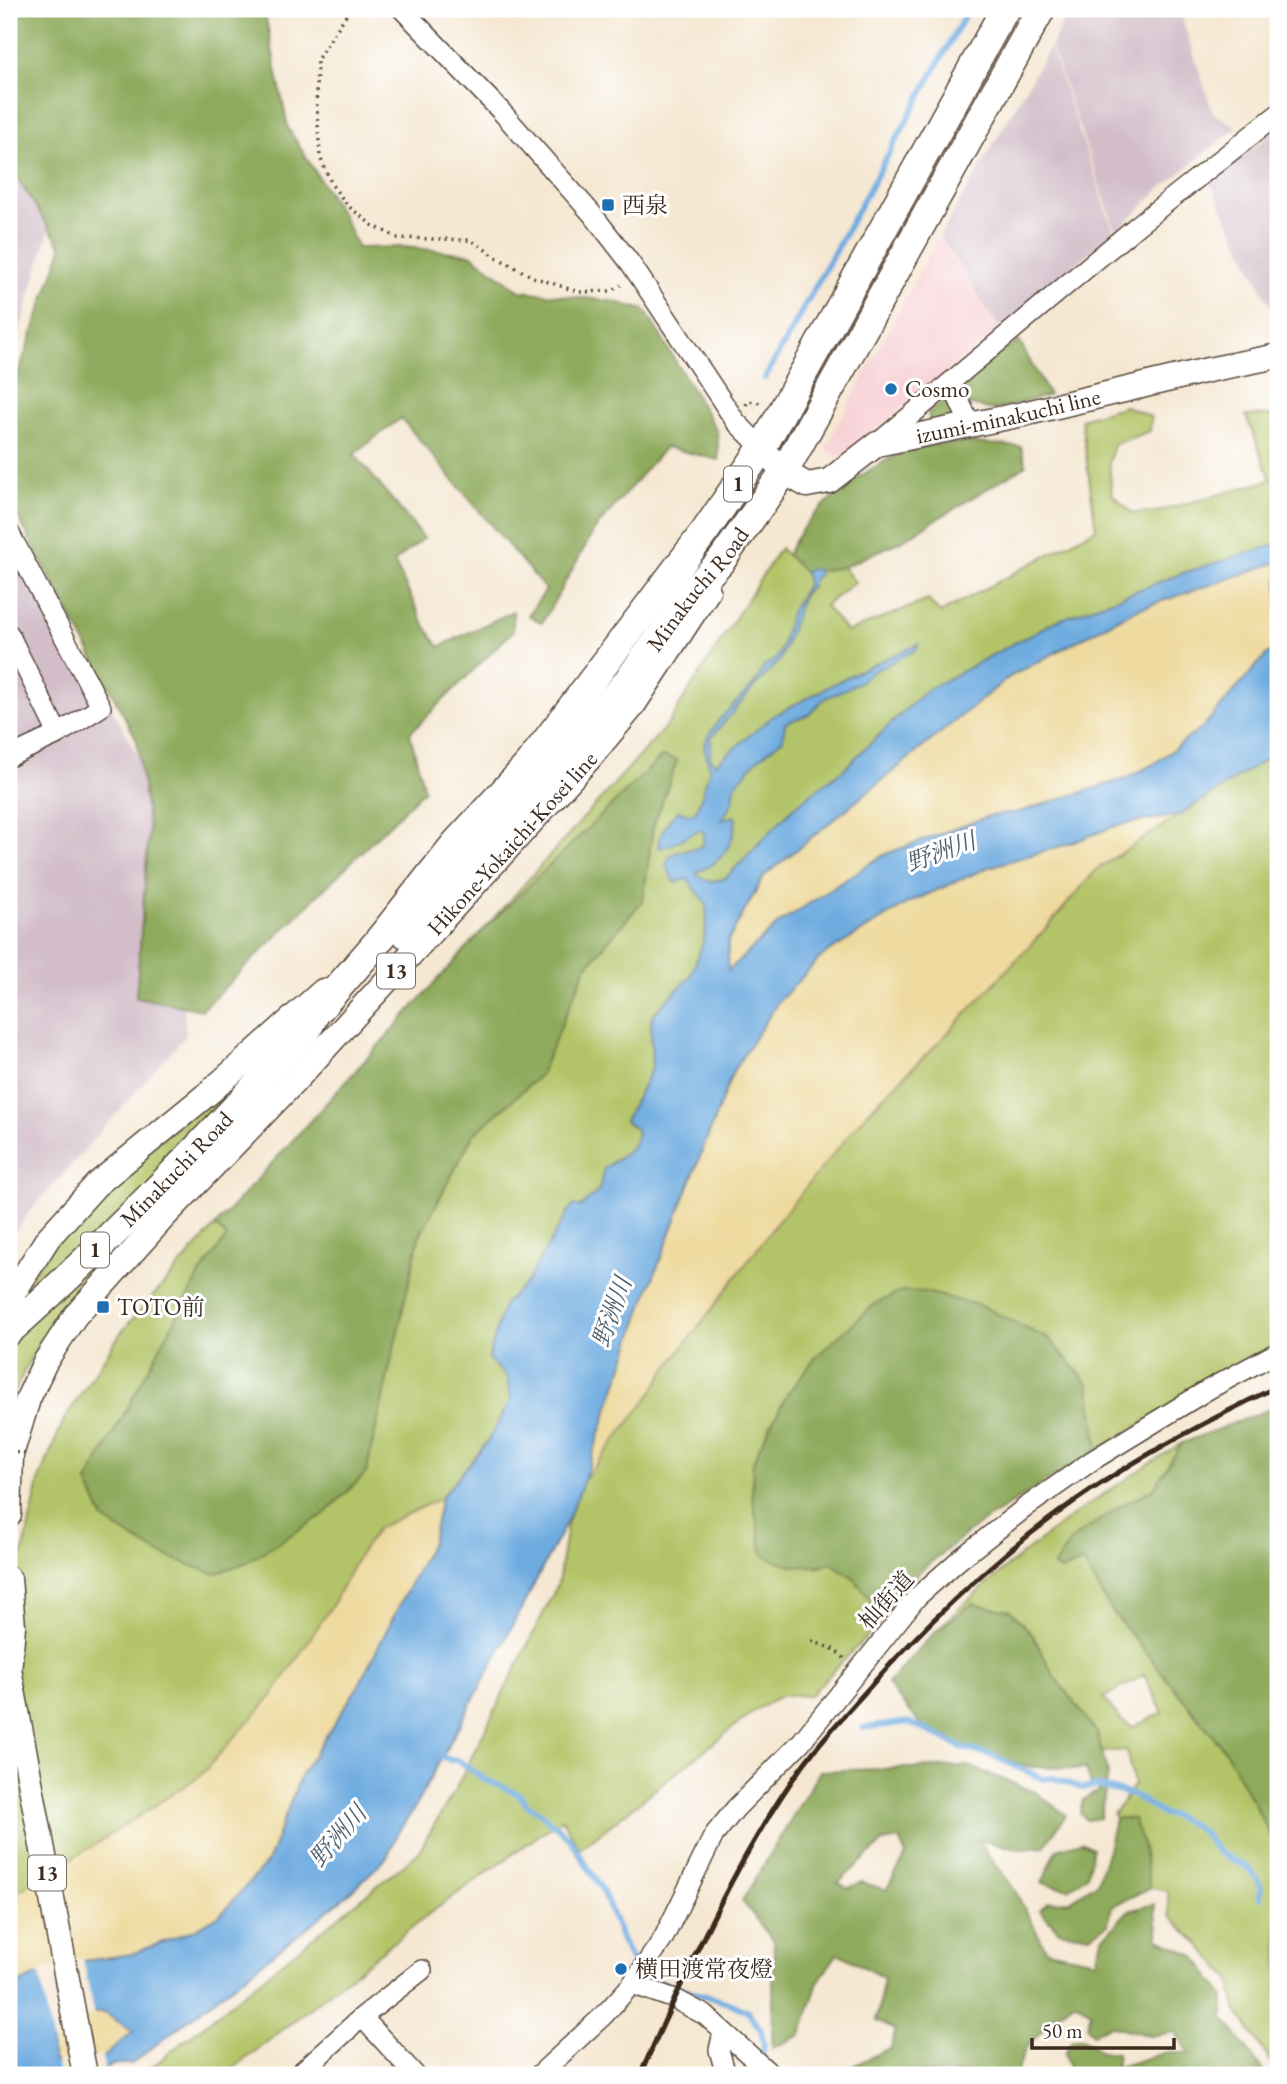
<svg xmlns="http://www.w3.org/2000/svg" width="1287" height="2084" font-family="'EB Garamond','Noto Serif JP',serif">
	<style>
		.built { fill: #f7cfd4 }
		.industrial { fill: #d2bdc8 }
		.green { fill: #b3c467; stroke: #777742; stroke-width: 2; fill-rule: evenodd }
		.forest { fill: #8eaa5c; stroke: #646a3d; stroke-width: 2; fill-rule: evenodd }
		.sand { fill: #eeda9e; stroke: #94825e; stroke-width: 2 }
		.water { fill: #6eace0; stroke: #546b7f; stroke-width: 2; fill-rule: evenodd }
		.pier { fill: #f5e7d1 }
		.lines { fill: none; stroke-linecap: round; stroke-linejoin: round }
		.stream { stroke: #6eace0; stroke-width: 6 }
		.minor-casing { stroke: #574639; stroke-width: 22 }
		.major-casing { stroke: #574639; stroke-width: 27 }
		.highway-casing { stroke: #574639; stroke-width: 31 }
		.path { stroke: #574639; stroke-width: 3.5; stroke-dasharray: 2 5; stroke-linecap: butt }
		.minor { stroke: #fff; stroke-width: 19 }
		.major { stroke: #fff; stroke-width: 24 }
		.highway { stroke: #fff; stroke-width: 28 }
		.rail { stroke: #3b2a1e; stroke-width: 5 }
		.path-bridge { stroke: #574639; stroke-width: 3.5; stroke-dasharray: 2 5; stroke-linecap: butt }
		.poi-dot { fill: #1f6fb2; stroke: #fff; stroke-width: 2.5 }
		.labels { text-anchor: middle; stroke-width: 6; stroke-linejoin: round; paint-order: stroke }
		.shield { fill: #fff; stroke: #766a62; stroke-width: 2 }
		.shield-label { font-size: 21px; font-weight: bold; fill: #3b2a1e }
		.poi-label { font-size: 23px; fill: #3b2a1e; stroke: #fff; text-anchor: start }
		.street-label { font-size: 23px; fill: #3b2a1e; stroke: #fff }
		.water-label { font-size: 24px; font-style: italic; fill: #4f5e6c; stroke: #fff }
	</style>
	<rect width="100%" height="100%" fill="#fff"/>
	<filter id="ink" filterUnits="userSpaceOnUse"><feTurbulence type="fractalNoise" baseFrequency=".0143" numOctaves="2"/><feDisplacementMap in="SourceGraphic" scale="14" xChannelSelector="R" yChannelSelector="G"/><feConvolveMatrix kernelMatrix="1 2 1 2 8 2 1 2 1" color-interpolation-filters="sRGB"/></filter>
	<filter id="wash" filterUnits="userSpaceOnUse"><feTurbulence type="fractalNoise" baseFrequency=".00686" numOctaves="4" result="noise"/><feDisplacementMap in="SourceGraphic" scale="28" xChannelSelector="R" yChannelSelector="G"/><feGaussianBlur stdDeviation="1.57" result="paint"/><feColorMatrix in="noise" values="0 0 0 0 0 0 0 0 0 0 0 0 0 0 0 0 0 1.4 0 .05"/><feComposite in="paint" operator="in"/></filter>
	<g filter="url(#wash)">
		<rect width="100%" height="100%" fill="#f5e7d1"/>
		<path class="built" d="M939 236 998 329 841 458 825 449Z"/>
		<path class="industrial" d="M1070 9H1179L1213 113 1237 127 1159 190 1116 232 1051 46Z
			M1050 47 1114 232 999 328 940 236Z
			M1278 128V322L1210 182Z
			M9 175 55 211 9 366Z
			M9 521 166 807 186 1035 26 1216 9 1241Z"/>
		<path class="green" d="M1125 406 1151 417 1150 431 1114 444 1109 462 1112 494 1132 513 1156 512 1271 480 1246 416 1278 415V544L1186 572 1054 622 925 691 843 770 795 806 726 878 711 882 698 876 688 879 706 903 707 921 703 942 691 976 654 1013 651 1020 652 1068 625 1121 637 1129C639 1154 613 1154 604 1171 601 1176 602 1182 600 1187 595 1199 581 1208 569 1210L526 1284 504 1304 507 1377 511 1400 488 1441 441 1498 378 1528 356 1560 335 1601 273 1696 200 1776 93 1846 19 1891 9 1902V1565L23 1553 40 1477 64 1420 122 1331 215 1226 227 1237 200 1274 245 1563 323 1515 366 1473 419 1237 473 1135 540 1075 586 967 643 900 653 827 677 760 662 757 482 931 668 724 780 548 805 573 843 567 855 582 825 606 847 632 928 600 940 613 1096 529 1081 419Z
			M1278 751V1344L1098 1449 817 1356 788 1393 753 1461 752 1496 817 1567 831 1563 854 1578 884 1619 810 1695 781 1696 754 1711 580 1849 562 1819 430 1913 225 2075H142L417 1854 455 1790 558 1584 568 1519 584 1480 650 1395 665 1371 778 1221 851 1130 939 1042 1048 926 1097 869Z
			M286 1038 163 1160 186 1181C120 1249 37 1315 9 1410V1313L13 1300 87 1199Z
			M1182 1443 1153 1490 1120 1506 1061 1571 1083 1560 1109 1607 1226 1752 1278 1849V2073L1236 2009 1231 1981 1200 1945 1170 1916 1168 1891 1150 1888 1142 1843 1133 1819 1115 1818 1113 1814 1126 1798 1134 1784 1126 1750 1102 1752 1097 1733 1054 1676 1032 1634 932 1635C1009 1558 1090 1501 1182 1443ZM1144 1675 1163 1713 1133 1727 1121 1720 1103 1698Z"/>
		<path class="forest" d="M9 9H264L288 128 342 215 358 248 404 247 470 254 520 291 611 301 645 310 717 431 719 460 665 447 595 529 542 623 528 615 546 590 401 418 354 454 424 538 394 562 423 622 439 647 513 611V631L410 733 424 790 202 1010 136 997 149 830 137 740 9 500V400L62 248 9 165Z
			M1019 341 1049 395 994 410 964 404 960 382Z
			M947 399 957 407 953 418 930 425 928 412Z
			M967 442 1021 447 1026 465 901 541 843 567 805 573 787 555C806 511 871 461 918 448 933 444 951 444 967 442Z
			M662 756 677 760 653 827 643 900 586 967 540 1075 473 1135 419 1237 366 1473 323 1515 245 1563 214 1574 156 1552 104 1520 87 1482 200 1274 227 1237 215 1226 482 931Z
			M902 1291 925 1292 982 1306 1050 1340 1089 1384 1098 1449 979 1524 920 1571 884 1619 854 1578 831 1563C807 1569 784 1568 763 1555L752 1496 753 1461 759 1448 788 1393 817 1356 876 1303Z
			M1278 1406V1849L1226 1752 1109 1607 1083 1561 1061 1571 1053 1567 1072 1539 1120 1506 1153 1489 1182 1443Z
			M972 1604 1011 1611 1032 1634 1054 1676 1097 1733 1108 1774 1100 1818 1086 1820 1080 1812 1083 1800 1100 1790 1091 1784 1086 1769 1031 1767 976 1752 924 1728 887 1684 932 1635Z
			M968 1766 1035 1792 1066 1815 1044 1847 1021 1849 978 1840 1014 1889 1047 1951 1096 1961 1102 1939 1128 1911 1155 1904 1159 1939 1195 1956 1224 1996V2018L1266 2075H1059L1070 2071 1065 2054 1071 2041 1081 2038 1102 2052 1117 2053 1115 2068 1164 2053H1189L1175 2032 1150 2036 1110 2025 1093 2035 1087 2026 1091 2012 1074 2002 1054 2017 1025 2049 1016 2075 920 2073V2075H859L853 2066 890 2048 896 2030 876 2021 884 1978 838 1953 818 1982 801 2035 772 2048 774 1942 742 1901 820 1771ZM899 1839 906 1855 886 1890 862 1882 848 1888 838 1883 883 1842Z
			M1115 1818 1133 1819 1142 1843 1150 1888 1112 1906 1108 1924 1090 1936 1059 1931 1040 1910 1048 1902 1070 1901 1097 1883 1109 1846Z
			M1081 1842 1093 1848 1087 1875 1069 1889 1042 1883 1057 1849Z"/>
		<path class="sand" d="M1278 562V647L1267 654 1203 727 1154 764 1128 778 1019 812 989 816 727 972 728 941 764 876 1009 677 1135 610Z
			M1179 815 1097 869 1048 926 939 1042 871 1108 778 1221 665 1371 650 1395 584 1480 647 1294 733 1071 778 1002 822 956 910 902 989 867 1068 844 1118 825Z
			M441 1498 432 1541 359 1685 302 1773 267 1863 220 1915 194 1930 132 1954 71 1963 9 1987V1902L19 1891 93 1846 200 1776 272 1696 335 1601 356 1560 378 1528Z
			M84 2012 104 2013 134 2031C122 2041 98 2065 83 2068 79 2069 71 2067 66 2067 51 2065 51 2055 52 2042Z"/>
		<path class="water" d="M1278 544V562L1135 610 1009 677 764 876 728 941V971L778 924 883 855 989 816 1019 812 1128 778 1154 764 1203 727 1267 654 1278 647V751L1179 815 1118 825 1068 844 989 867 910 902 822 956 778 1002 733 1071 647 1294 584 1480 568 1519 485 1678 412 1812 397 1834 387 1857 353 1890 307 1928 131 2064C115 2063 108 2064 97 2075H9V1987L71 1963 132 1954 194 1930 220 1915 267 1863 302 1773 359 1685 432 1541 441 1498 488 1441 511 1400 507 1377 488 1359 504 1304 526 1283 569 1210 574 1205 581 1207 599 1190 604 1169 631 1149 637 1136 636 1129 625 1121 652 1068 651 1020 654 1014 691 976 703 942 707 921 706 903 687 879 675 883 666 865 669 857C672 855 676 852 680 851 693 849 706 851 704 833L701 830C684 834 675 847 658 848 659 834 668 820 678 811L693 814C701 808 704 782 710 770L704 746 708 736 720 719 756 682 764 666 776 659 780 651 791 612 807 585 805 572 810 569 818 570 819 575 814 578 811 586 803 595 780 660 754 687 711 738 710 757 715 764 773 716 860 670 919 644 916 650 872 672 858 683 824 699 810 714 785 723 783 739 757 760 735 785 733 801 722 820 733 816 736 819C734 845 722 863 697 872L698 876 711 882 726 878 795 806 843 770 925 691 1054 622 1186 572ZM83 2012 104 2013 133 2031C121 2041 98 2065 83 2068 79 2069 71 2067 66 2067 51 2065 51 2055 52 2042Z"/>
		<path class="pier" d="M83 1958 94 2016H85L59 2038 55 2043V2054L39 1972 70 1960Z
			M101 2053 105 2072 102 2075H59L55 2056 63 2063 83 2065Z"/>
		<g class="lines">
			<path class="stream" d="M765 378 964 17
				M863 1728 909 1722 964 1748 992 1755 1043 1779 1053 1778 1082 1788 1097 1786 1134 1795 1162 1814 1174 1816 1194 1826 1202 1832 1219 1853 1249 1868 1259 1882 1261 1889 1260 1898
				M435 1753 450 1760H458L484 1779 519 1794 526 1804 542 1814 571 1840 603 1891 626 1951 638 1969 651 1979 732 2004 748 2012 761 2030 764 2045 760 2059"/>
		</g>
	</g>
	<g filter="url(#ink)">
		<g class="lines">
			<defs>
				<path id="minor" d="M402 9 500 110 593 215 631 264 736 422 762 448
					M951 383 970 424
					M879 442 1138 225 1278 114
					M9 532 101 707 58 734 9 757
					M9 634 58 734
					M632 1984 675 1999 705 2015 766 2070 769 2075
					M362 2017 415 2075
					M723 2032 719 2050 726 2075
					M299 2074 362 2017 422 1970
					M539 2075 604 2015 632 1984 663 1939 714 1835 736 1808 801 1742 917 1597 960 1559 1026 1507 1093 1460 1209 1389 1278 1352"/>
				<g id="major">
					<path id="s1" d="M762 448 784 472 807 485 829 481 877 444 1023 414 1208 370 1278 356"/>
					<path d="M9 1300 48 1238 96 1185 211 1091 323 991"/>
					<path id="s2" d="M9 1515 11 1455 28 1399 45 1362 75 1316 162 1219 296 1080 587 761 632 707 708 591"/>
					<path d="M9 1579 13 1626 9 1672"/>
					<path d="M9 1669 85 2075"/>
				</g>
				<g id="highway">
					<path id="s3" d="M406 934 502 830 627 682 695 589 721 561 784 472 1041 9"/>
					<path id="s4" d="M9 1331C114 1238 212 1134 307 1030L315 1014 375 945 456 843 528 765 706 530 762 448 1005 9"/>
				</g>
			</defs>
			<use href="#minor" class="minor-casing"/>
			<use href="#major" class="major-casing"/>
			<use href="#highway" class="highway-casing"/>
			<path class="path" d="M350 9 317 60 316 93 320 157 332 185 348 206 372 225 398 238 471 240 496 257 533 277 579 292 611 291 621 285
				M746 405 748 401 761 403
				M812 1641 835 1650 846 1660"/>
			<use href="#minor" class="minor"/>
			<use href="#major" class="major"/>
			<use href="#highway" class="highway"/>
			<path class="rail" d="M640 2075C686 1974 730 1871 793 1779 817 1744 847 1713 875 1681 945 1604 1022 1532 1111 1477 1164 1443 1221 1414 1278 1386"/>
			<path class="path-bridge" d="M9 1452 30 1454"/>
		</g>
	</g>
	<g class="poi-dot">
		<rect x="601" y="198" width="14" height="14" rx="3.5"/>
		<circle cx="891" cy="389" r="7"/>
		<rect x="96" y="1300" width="14" height="14" rx="3.5"/>
		<circle cx="621" cy="1969" r="7"/>
	</g>
	<g class="labels">
		<g class="shield">
			<rect x="724" y="466.5" width="28" height="35" rx="5"/>
			<rect x="377" y="953.5" width="38" height="35" rx="5"/>
			<rect x="81" y="1232.5" width="28" height="35" rx="5"/>
			<rect x="28" y="1855.5" width="38" height="35" rx="5"/>
		</g>
		<g class="shield-label">
			<text x="738" y="491">1</text>
			<text x="396" y="978">13</text>
			<text x="95" y="1257">1</text>
			<text x="47" y="1880">13</text>
		</g>
		<g class="poi-label">
			<text x="622" y="213">西泉</text>
			<text x="905" y="397">Cosmo</text>
			<text x="117" y="1315">TOTO前</text>
			<text x="635" y="1977">横田渡常夜燈</text>
		</g>
		<g class="street-label">
			<text dy="8" stroke="none"><textPath href="#s1" startOffset="276">izumi-minakuchi line</textPath></text>
			<text dy="8" stroke="none"><textPath href="#s3" startOffset="452">Minakuchi Road</textPath></text>
			<text dy="8" stroke="none"><textPath href="#s2" startOffset="858">Hikone-Yokaichi-Kosei line</textPath></text>
			<text dy="8" stroke="none"><textPath href="#s4" startOffset="233">Minakuchi Road</textPath></text>
			<text transform="translate(886 1600) rotate(-48)" y="8">杣街道</text>
		</g>
		<g class="water-label">
			<text transform="translate(941 852) rotate(-20)" y="8">野洲川</text>
			<text transform="translate(612 1312) rotate(-70)" y="8">野洲川</text>
			<text transform="translate(338 1836) rotate(-49)" y="8">野洲川</text>
		</g>
	</g>
	<rect width="1287" height="2084" fill="none" stroke="#fff" stroke-width="35"/>
	<path d="M1032 2038v10h142v-10" fill="none" stroke="#3b2a1e" stroke-width="3.5"/>
	<text x="1042" y="2038" font-size="21" fill="#3b2a1e" stroke="#ffffff" stroke-width="5" paint-order="stroke">50 m</text>
</svg>
